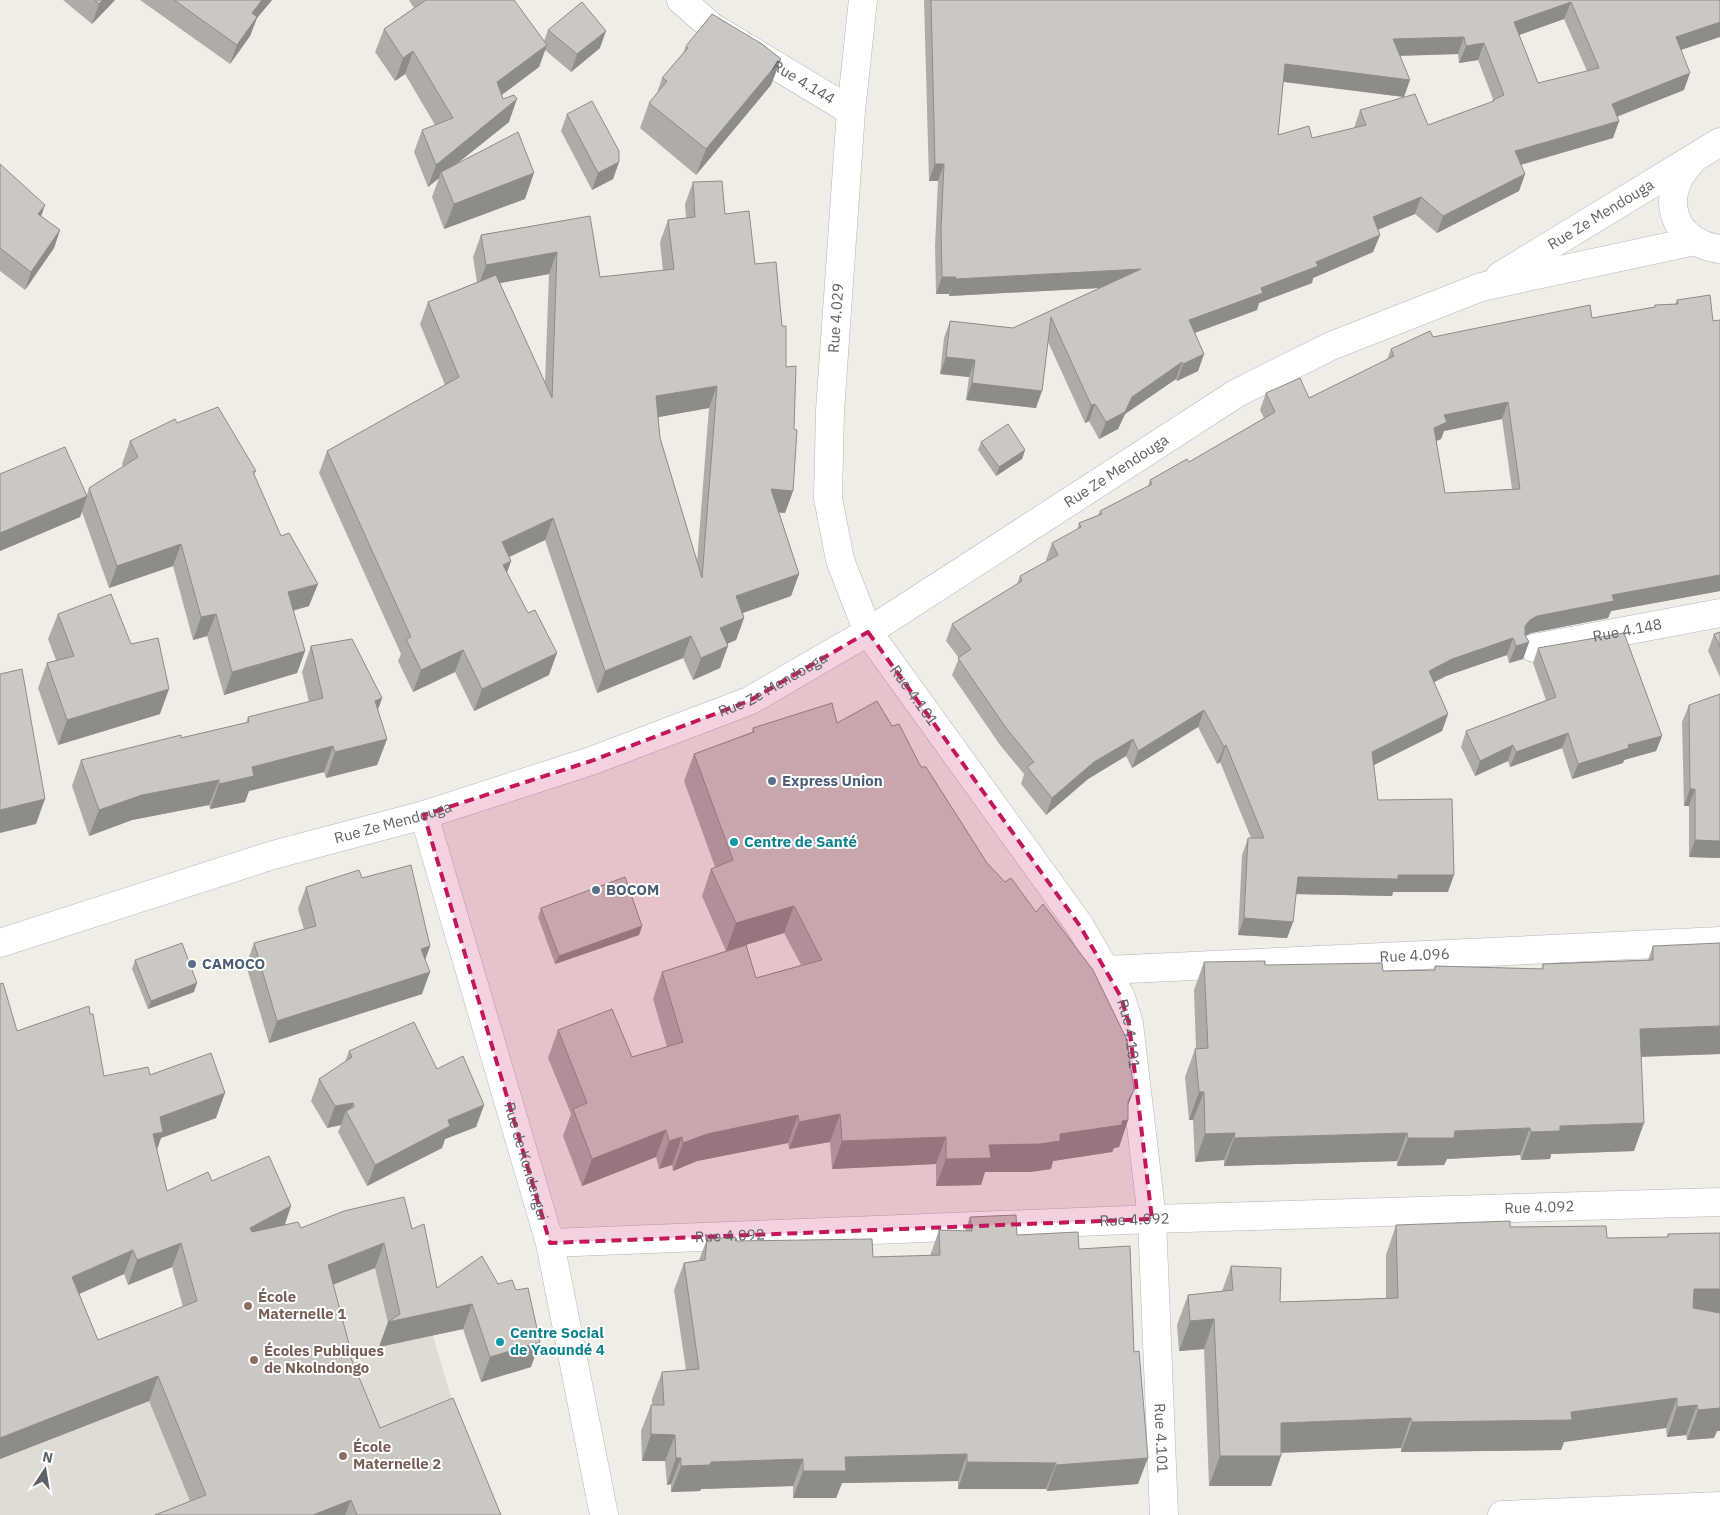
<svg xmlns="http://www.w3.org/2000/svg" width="1720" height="1515" font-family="'IBM Plex Sans',sans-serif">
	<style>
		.education { fill: #e0dcd5 }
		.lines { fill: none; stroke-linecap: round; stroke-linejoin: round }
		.street-casing { stroke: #b2b5b9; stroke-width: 29 }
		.secondary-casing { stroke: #b3b7bb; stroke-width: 29 }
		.street { stroke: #fff; stroke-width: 28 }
		.secondary { stroke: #fff; stroke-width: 28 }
		.wall { fill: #afaca8; fill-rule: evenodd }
		.shaded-wall { fill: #8e8c88 }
		.building { fill: #cbc8c3; stroke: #8e8c88; fill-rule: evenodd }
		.marked { fill: #c2185b; fill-opacity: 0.2; stroke: #c2185b; stroke-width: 4; stroke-dasharray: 10 6; stroke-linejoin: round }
		.service-dot { fill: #5c6f8a; stroke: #fff; stroke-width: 2 }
		.culture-dot { fill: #0f9aa8; stroke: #fff; stroke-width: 2 }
		.education-dot { fill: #8d6e63; stroke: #fff; stroke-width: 2 }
		.labels { text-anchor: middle; stroke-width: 4; stroke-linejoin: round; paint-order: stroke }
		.street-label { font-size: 15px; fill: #5e6367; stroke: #fff }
		.service-label { font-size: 15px; font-weight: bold; fill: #4e5e75; stroke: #fff; text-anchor: start }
		.culture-label { font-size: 15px; font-weight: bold; fill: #0d838f; stroke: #fff; text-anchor: start }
		.education-label { font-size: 15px; font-weight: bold; fill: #785e54; stroke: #fff; text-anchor: start }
	</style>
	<rect width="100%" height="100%" fill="#f0ede7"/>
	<path class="education" d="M415 1249 433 1336 486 1515H0V1385Z"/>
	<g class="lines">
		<defs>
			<g id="street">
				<path id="s1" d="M681 0 712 27 851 111"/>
				<path id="s2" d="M863 0 851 111 830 411 828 498 840 560 868 632 1080 926 1121 997 1129 1024 1152 1219 1164 1515"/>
				<path id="s3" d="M1534 648 1720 613"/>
				<path id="s4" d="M1107 970 1720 941"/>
				<path id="s5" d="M550 1243 1152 1219 1720 1202"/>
				<path d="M1502 1515 1720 1506"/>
			</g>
			<g id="secondary">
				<path d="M1691 162C1658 195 1672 243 1720 249"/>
				<path id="s6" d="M1500 276 1720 142"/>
				<path id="s7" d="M424 815 550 1243 604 1515"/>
				<path id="s8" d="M0 943 273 855 424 815 591 761 749 701 868 632 1237 393 1331 346 1481 287 1695 241"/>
			</g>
		</defs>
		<use href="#street" class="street-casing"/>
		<use href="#secondary" class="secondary-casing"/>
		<use href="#street" class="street"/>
		<use href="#secondary" class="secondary"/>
	</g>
	<path class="wall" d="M63 0H115L92 24Z
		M140 0H272L257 18 250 36 230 64Z
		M409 0H514L544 41 548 30 600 48 571 72 545 50 539 67 502 95 509 122 457 163 525 199 444 229 432 197 439 178 428 187 414 152 422 130 435 125 405 74 395 81 375 52 384 29 414 8Z
		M924 0H1720L1681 50 1684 90 1617 117 1619 121 1613 138 1521 165 1525 174 1519 191 1437 233 1415 214 1378 230 1380 235 1373 252 1313 278 1312 283 1259 303 1257 310 1195 333 1204 354 1198 371 1177 381 1176 379 1125 414 1118 429 1099 439 1089 421 1085 423 1048 342 1036 408 966 400 969 377 940 374 944 338 950 321 1013 328 1100 288 949 296V294H936L935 246 938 181H929ZM1564 19 1587 71 1538 83 1519 35ZM1458 54 1459 63 1478 60 1493 99 1492 102 1428 125 1360 110 1354 128 1312 138 1278 135 1283 82 1404 97 1400 56Z
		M686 46 781 59 771 85 696 175 640 128 649 103 657 93 662 78 683 53Z
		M567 114 619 162 613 179 592 190 561 131Z
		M0 164 41 216 60 230 54 248 25 290 0 271Z
		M693 182 725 214 755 264 786 367 794 429 793 491 785 513 779 512 799 574 791 596 743 613 744 618 736 640 727 644 720 668 693 680 683 658 597 693 545 540 509 557 511 561 507 573 549 675 474 711 455 672 413 692 398 661 401 654 319 473 327 451 445 385 420 324 428 302 477 282 473 257 481 235 590 216 600 277 663 271 660 242 668 220 686 218 685 204ZM549 274 545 383 500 283ZM709 408 697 562 660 438 658 417Z
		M1677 300 1713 321 1720 320V591L1611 611 1608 618 1531 633 1525 635 1529 642 1523 659 1509 663 1507 655 1446 676 1434 682 1448 714 1442 731 1374 765 1378 800 1448 892H1393L1392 896 1296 894 1293 922 1287 938 1238 935 1242 855 1248 838H1251L1220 762 1217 764 1198 727 1132 768 1126 756 1088 779 1046 815 1021 784 1024 774 1000 745 952 675 959 658 946 641 952 624 1017 584 1020 576 1047 562 1046 560 1052 543 1077 530 1079 523 1098 515 1100 511 1148 486 1150 480 1189 462 1264 418 1260 410 1266 393 1309 398 1387 360 1391 349 1433 337 1592 318 1654 307 1655 305 1675 304ZM1502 419 1512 489 1445 493 1436 441 1441 439 1444 431Z
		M177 423 256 471 254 475 309 606 293 611 305 651 297 673 224 695 207 636 193 640 173 566 109 588 82 512 80 517 0 551V474L87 495 89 488 123 467 122 464 130 441Z
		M981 442 1025 450 1022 459 996 476 978 450Z
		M58 614 160 714 58 745 38 688 47 663 56 660 48 639Z
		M1720 632V677L1708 651 1714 634Z
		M311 646 382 698 378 710 387 739 377 765 326 778 324 772 249 791 245 802 210 809 209 805 132 820 89 836 72 786 81 760 246 723 248 717 309 702 302 672Z
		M1538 648 1662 736 1656 751 1624 760 1623 763 1572 779 1562 748 1510 767 1508 761 1475 776 1461 747 1466 731 1546 700 1533 663Z
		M1689 705 1720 858 1689 857V806H1684L1682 722Z
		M837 723 892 726 921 767 1128 1107V1120L1119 1147 1114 1148 1112 1152 1053 1161 1051 1169 1030 1172H985L981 1185 936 1186V1164L832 1169 830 1142 789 1149 788 1143 697 1161 673 1171 672 1165 659 1169 656 1157 582 1186 563 1136 571 1114 548 1058 558 1030 632 1057 667 1047 653 999 662 972 740 946 726 951 702 896 711 869 715 867 684 781 694 754 752 732 753 728ZM784 933 801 965 756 978 746 945Z
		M306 887 430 946 425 961 422 994 269 1043 246 965 254 943 304 930 298 909Z
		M541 908 642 926 639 935 555 964 538 917Z
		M1653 946 1720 1054 1641 1057 1634 1151 1551 1154 1550 1159 1521 1160 1520 1155 1447 1159 1444 1165 1397 1166V1161L1224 1166V1160L1195 1162 1193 1120H1189L1185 1077 1195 1049H1196L1194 990 1204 962 1383 971 1434 970 1435 966 1541 969 1543 964 1648 960Z
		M135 960 194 992 148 1009 132 969Z
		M17 1031 104 1076 150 1075 216 1118 161 1138 157 1150 167 1191 212 1181 291 1206 285 1225 301 1228 412 1229 437 1288 482 1256 531 1367 481 1382 463 1329 379 1347 388 1323 375 1268 333 1285 347 1350 380 1428 501 1515H155L190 1501 149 1401 0 1459ZM172 1267 183 1307 98 1340 79 1294 124 1274 128 1285Z
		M349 1051 437 1069 484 1105 476 1127 445 1139 442 1148 367 1186 338 1132 341 1125 327 1128 311 1101 319 1079 345 1062Z
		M970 1217 1017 1235 1079 1249 1138 1484 1047 1491 1046 1489H958V1481L842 1483 836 1498H793V1486L701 1489 700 1491 671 1492V1484L667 1485 665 1461H642L641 1431 651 1405H652V1399L662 1372 686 1370 674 1290 684 1263 699 1260 707 1239 736 1241 873 1257 930 1256 939 1230 965 1231Z
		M1396 1225 1510 1227 1607 1238 1667 1237 1668 1234 1720 1233V1431H1717L1714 1438 1687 1440 1686 1435 1667 1437 1666 1428 1564 1442 1561 1450 1401 1452V1448L1281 1453 1271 1486H1209L1204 1349 1179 1351 1177 1325 1188 1295 1222 1291 1231 1266 1280 1302 1386 1298V1255Z"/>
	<path class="shaded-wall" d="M103 0H115L92 24 99 4Z
		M262 0H272L257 18 250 36 230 64 237 45 252 13Z
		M1571 2 1564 19 1508 39 1514 22Z
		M1720 22V37L1669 54 1676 37Z
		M606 31 600 48 571 72 577 54Z
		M1464 37 1458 54 1387 56 1393 39Z
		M1484 43 1478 60 1459 63 1466 46Z
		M547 45 539 67 489 104 497 82Z
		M413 51 405 74 395 81 403 58Z
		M781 59 771 85 696 175 706 149Z
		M1285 64 1410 80 1404 97 1278 81Z
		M1690 73 1684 90 1605 121 1612 104Z
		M517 99 509 122 443 175 441 172 439 178 428 187 436 165Z
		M1619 121 1613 138 1509 168 1515 151Z
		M619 162 613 179 592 190 598 173Z
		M935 164H944L938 181H929Z
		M534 173 525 199 444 229 454 204Z
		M1525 174 1519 191 1437 233 1443 216Z
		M1421 197 1415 214 1367 234 1373 217Z
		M45 205 39 223 38 214Z
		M60 230 54 248 25 290 31 272Z
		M1380 235 1373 252 1313 278 1312 283 1259 303 1257 310 1183 337 1189 320 1316 262Z
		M557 252 549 274 478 287 486 265Z
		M1141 269 1135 286 949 296 955 279Z
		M942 277H956L949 294H936Z
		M1204 354 1198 371 1177 381 1183 364Z
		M946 357 975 360 969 377 940 374Z
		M1182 362 1176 379 1125 414 1118 429 1099 439 1106 422 1132 397Z
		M972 383 1042 391 1036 408 966 400Z
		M717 386 709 408 648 419 656 396Z
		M1508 402 1502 419 1444 431 1441 439 1428 445 1434 428 1444 415Z
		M1095 404 1089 421 1085 423 1091 405Z
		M1025 450 1022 459 996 476 999 467Z
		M771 489 793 491 785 513 763 511Z
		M87 496 80 517 0 551V533Z
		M553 518 545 540 494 564 502 542Z
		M181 544 173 566 109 588 117 566Z
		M511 561 503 583V565Z
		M799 574 791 596 728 618 736 596Z
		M1720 575V591L1611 611 1608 618 1531 633 1523 637 1525 626 1530 620 1537 616 1612 595Z
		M318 584 309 606 279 614 288 592Z
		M216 614 207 636 193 640 201 617Z
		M744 618 736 640 711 650 720 628Z
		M691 636 683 658 597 693 605 671Z
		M1513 638 1507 655 1446 676 1423 688 1429 671 1452 659Z
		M1529 642 1523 659 1509 663 1516 646Z
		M728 646 720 668 693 680 701 658Z
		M463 650 455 672 413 692 421 670Z
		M305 651 297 673 224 695 232 672Z
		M557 653 549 675 474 711 482 689Z
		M169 689 160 714 58 745 67 720Z
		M382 698 373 723 375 701Z
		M1204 710 1198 727 1132 768 1138 751Z
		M1448 714 1442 731 1366 769 1372 752Z
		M1568 733 1562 748 1510 767 1516 752Z
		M1662 736 1656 751 1624 760 1623 763 1572 779 1578 764 1628 745Z
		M387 739 377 765 326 778 335 752Z
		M1133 739 1126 756 1088 779 1046 815 1052 798 1094 762Z
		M1226 745 1220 762 1217 764 1224 747Z
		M1513 745 1508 761 1475 776 1480 761Z
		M333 746 324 772 249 791 245 802 210 809 219 784 252 767Z
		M219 780 209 805 132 820 89 836 99 810 142 795Z
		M1690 789H1695L1689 806H1684Z
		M45 799 36 824 0 833V810Z
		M1695 840 1720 841V858L1689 857Z
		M1398 875H1454L1448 892H1393L1392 896 1292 894 1298 877Z
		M794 906 784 933 726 951 736 923Z
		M1244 918 1293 922 1287 938 1238 935Z
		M642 926 639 935 555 964 559 956Z
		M430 946 422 968 421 949Z
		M430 972 422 994 269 1043 277 1021Z
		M197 983 194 992 148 1009 151 1001Z
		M1720 1026V1054L1629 1057 1640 1029Z
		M1134 1090 1122 1121 1128 1120 1119 1147 1114 1148 1112 1152 1053 1161 1051 1169 1030 1172H985L981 1185 936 1186 946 1159 989 1145 1060 1134 1128 1101Z
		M1199 1092H1204L1193 1120H1189Z
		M225 1093 216 1118 161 1138 154 1157 144 1159 160 1117Z
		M353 1103 349 1115 346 1111 341 1125 327 1128 335 1106Z
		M484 1105 476 1127 445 1139 442 1148 367 1186 375 1165 448 1120Z
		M840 1114 830 1142 789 1149 799 1122Z
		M798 1115 788 1143 697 1161 673 1171 683 1143 707 1134Z
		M1644 1123 1634 1151 1551 1154 1550 1159 1521 1160 1531 1132 1560 1126Z
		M1530 1128 1520 1155 1447 1159 1444 1165 1397 1166 1408 1138 1455 1131Z
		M666 1130 656 1157 582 1186 592 1159Z
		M1235 1133 1224 1160 1195 1162 1205 1134Z
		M1407 1133 1397 1161 1224 1166 1234 1138Z
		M682 1137 672 1165 659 1169 669 1141Z
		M946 1137 936 1164 832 1169 842 1141Z
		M291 1206 282 1231 241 1252 250 1228Z
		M181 1243 172 1267 128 1285 137 1260Z
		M384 1243 375 1268 319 1290 328 1265Z
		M133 1250 124 1274 63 1301 72 1277Z
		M1694 1289H1720V1319H1683Z
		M472 1304 463 1329 379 1347 388 1322Z
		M1214 1319 1204 1349 1179 1351 1190 1321Z
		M540 1342 531 1367 481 1382 490 1357Z
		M158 1376 149 1401 0 1459V1438Z
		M1677 1398 1666 1428 1564 1442 1561 1450 1401 1452 1412 1422 1571 1412Z
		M1697 1405 1686 1435 1667 1437 1677 1407Z
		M1720 1408V1431H1717L1714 1438 1687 1440 1698 1410Z
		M1411 1418 1401 1448 1270 1453 1281 1423Z
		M651 1434 675 1435 665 1461H642Z
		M967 1454 958 1481 842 1483 836 1498H793L803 1471 845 1457Z
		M1220 1456H1281L1271 1486H1209Z
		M676 1458H681L671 1484 667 1485Z
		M1148 1458 1138 1484 1047 1491 1056 1465Z
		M803 1459 793 1486 701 1489 700 1491 671 1492 681 1466 711 1462Z
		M967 1462 1056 1463 1046 1489H958Z
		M351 1500 345 1515H313Z"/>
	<path class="building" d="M95 0H103L99 4Z
		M174 0H262L252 13 257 17 237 45Z
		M426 0H514L547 45 497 82 503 99 514 95 517 99 436 165 422 130 453 118 413 51 403 58 384 29Z
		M931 0H1720V22L1676 37 1690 73 1612 104 1619 121 1515 151 1525 174 1443 216 1421 197 1373 217 1380 235 1316 262 1318 266 1261 288 1263 293 1189 320 1204 354 1183 364 1182 362 1132 397 1125 412 1106 422 1095 404 1091 405 1051 317 1042 391 972 383 975 360 946 357 950 321 1013 328 1141 269 955 279 956 277H942L941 229 944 164H935ZM1571 2 1599 68 1538 83 1514 22ZM1464 37 1466 46 1484 43 1504 95 1493 100 1494 101 1428 125 1415 94 1360 110 1366 125 1312 138 1309 126 1278 135 1285 64 1410 80 1393 39Z
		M582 2 606 31 577 54 548 30Z
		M712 14 762 44 781 59 706 149 649 103 667 81 662 78 688 48 686 46Z
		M592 101 619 151V162L598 173 567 114Z
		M518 132 534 173 454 204 441 172Z
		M0 164 45 205 38 214 60 230 31 272 0 248Z
		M722 181 725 214 749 211 755 264 776 262 782 326H786V367L796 366 794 429 797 430 793 491 771 489 799 574 736 596 744 618 720 628 728 646 701 658 691 636 605 671 553 518 502 542 511 561 503 565 528 613 535 610 557 653 482 689 463 650 421 670 406 639 411 637 327 451 459 377 428 302 496 275 552 398 557 252 486 265 481 235 590 216 600 277 674 269 668 220 695 217 693 182ZM717 386 702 578 660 438 656 396Z
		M1710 295 1713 321 1720 320V575L1612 595 1614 601 1537 616 1530 620 1525 626V635L1529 642 1516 646 1513 638 1452 659 1429 671 1448 714 1372 752 1378 800 1452 799 1454 875H1398V879L1298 877 1293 922 1244 918 1248 838H1264L1226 745 1224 747 1204 710 1138 751 1133 739 1094 762 1052 798 1027 767 1034 762 1006 728 958 658 971 649 952 624 1022 581 1020 576 1058 555 1052 543 1081 527 1079 523 1102 514 1100 511 1152 484 1150 480 1187 459 1189 462 1275 412 1266 393 1300 378 1309 398 1394 356 1391 349 1430 331 1433 337 1590 305 1592 318 1655 307V305L1678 304 1677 300ZM1508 402 1520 489 1445 493 1434 428 1447 422 1444 415Z
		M218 407 256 471 253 472 281 536 289 533 318 584 288 592 305 651 232 672 216 614 201 617 181 544 117 566 89 488 138 457 130 441 175 419 177 423Z
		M1008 424 1025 450 999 467 981 442Z
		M65 447 87 496 0 533V474Z
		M111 594 131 644 158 638 169 689 67 720 47 663 74 656 58 614Z
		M1720 632V647L1714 634Z
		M1624 633 1662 736 1628 745 1629 748 1578 764 1568 733 1516 752 1513 745 1480 761 1466 731 1556 697 1538 648Z
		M352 639 382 698 375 701 387 739 335 752 333 746 252 767 254 776 219 784V780L142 795 99 810 81 760 181 735V738L249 722 248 717 323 698 311 646Z
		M22 669 45 799 0 810V674Z
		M1720 694V841L1695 840V789H1690L1689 705Z
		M877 701 892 726 899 724 921 767H926L987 863 1005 882 1011 878 1036 912 1043 904 1093 970 1127 1040 1134 1090 1128 1101V1120L1122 1121V1125L1060 1134V1141L1040 1144 989 1145 991 1158 946 1159V1137L842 1141 840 1114 799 1122 798 1115 707 1134 683 1143 682 1137 669 1141 666 1130 592 1159 573 1109 587 1103 558 1030 612 1009 632 1057 683 1042 662 972 746 945 756 978 822 960 794 906 736 923 711 869 733 860 694 754 754 732 753 728 832 703 837 723Z
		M411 865 430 946 421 949 430 972 277 1021 254 943 316 926 306 887 359 870 362 878Z
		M625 877 642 926 559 956 541 908Z
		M182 943 197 983 151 1001 135 960Z
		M1720 943V1026L1640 1029 1644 1123 1560 1126V1131L1531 1132 1530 1128 1455 1131 1454 1138H1408L1407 1133 1234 1138 1235 1133 1205 1134 1204 1092H1199L1195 1049 1208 1048 1204 962 1265 961V965L1382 963 1383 971 1435 970V966L1543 969V964L1653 960V946Z
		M3 983 17 1031 89 1006 90 1014H93L104 1076 148 1067 150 1075 211 1053 225 1093 160 1117 163 1132 153 1134 167 1191 208 1172 212 1181 269 1156 291 1206 250 1228 252 1232 298 1222 301 1228 344 1211 404 1197 412 1229 424 1224 437 1288 482 1256 498 1284 512 1280 516 1290 528 1288 540 1342 490 1357 472 1304 388 1322 400 1314 384 1243 328 1265 349 1344 346 1346 380 1428 453 1398 501 1515H357L351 1500 313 1515H155L206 1495 158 1376 0 1438V984ZM181 1243 197 1301 98 1340 72 1277 133 1250 137 1260Z
		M414 1022 437 1069 463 1056 484 1105 448 1120 450 1126 375 1165 346 1111 354 1107 353 1103 335 1106 319 1079 352 1057 349 1051Z
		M1016 1215 1017 1235 1078 1232 1079 1249 1130 1246 1134 1352 1139 1351 1148 1458 1056 1465V1463L967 1462V1454L845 1457 846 1471H803V1459L711 1462 710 1465 681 1466V1458H676L675 1435 651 1434V1405H664L662 1372 699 1369 684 1263 705 1260 707 1239 736 1237V1241L872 1239 873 1257 940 1255 939 1230 972 1231 970 1217Z
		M1510 1221V1227L1606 1226 1607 1238 1668 1237V1234L1720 1233V1289H1694L1693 1308 1720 1313V1408L1698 1410 1697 1405 1677 1407V1398L1571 1412 1572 1420 1412 1422 1411 1418 1281 1423V1456H1220L1214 1319 1190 1321 1188 1295 1233 1290 1231 1266 1281 1268 1280 1302 1398 1298 1396 1225Z"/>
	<path class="marked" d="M868 632 1080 926 1121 997 1129 1024 1152 1219 550 1243 424 815 591 761 749 701Z"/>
	<g class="service-dot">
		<circle cx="772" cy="781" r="5"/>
		<circle cx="596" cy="890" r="5"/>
		<circle cx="192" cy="964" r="5"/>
	</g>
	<g class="culture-dot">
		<circle cx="734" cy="842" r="5"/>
		<circle cx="500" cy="1342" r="5"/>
	</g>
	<g class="education-dot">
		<circle cx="248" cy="1306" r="5"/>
		<circle cx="254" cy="1360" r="5"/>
		<circle cx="343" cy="1456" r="5"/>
	</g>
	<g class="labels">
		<g class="street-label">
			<text dy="5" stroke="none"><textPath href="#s1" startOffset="148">Rue 4.144</textPath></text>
			<text dy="5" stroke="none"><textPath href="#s6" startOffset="118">Rue Ze Mendouga</textPath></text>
			<text transform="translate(836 318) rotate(-86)" y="5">Rue 4.029</text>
			<text dy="5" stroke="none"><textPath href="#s8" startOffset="1221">Rue Ze Mendouga</textPath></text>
			<text dy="5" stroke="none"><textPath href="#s3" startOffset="95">Rue 4.148</textPath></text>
			<text dy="5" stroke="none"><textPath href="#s8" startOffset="816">Rue Ze Mendouga</textPath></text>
			<text dy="5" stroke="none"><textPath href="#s2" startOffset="718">Rue 4.101</textPath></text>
			<text dy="5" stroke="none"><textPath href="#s8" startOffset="411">Rue Ze Mendouga</textPath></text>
			<text dy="5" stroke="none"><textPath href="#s4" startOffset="308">Rue 4.096</textPath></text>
			<text dy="5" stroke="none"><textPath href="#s2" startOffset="1122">Rue 4.101</textPath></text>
			<text dy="5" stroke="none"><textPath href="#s7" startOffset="361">Rue de Kondengui</textPath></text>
			<text dy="5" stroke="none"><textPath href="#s5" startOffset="990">Rue 4.092</textPath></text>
			<text dy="5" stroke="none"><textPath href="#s5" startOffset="585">Rue 4.092</textPath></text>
			<text dy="5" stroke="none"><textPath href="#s5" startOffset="180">Rue 4.092</textPath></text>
			<text dy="5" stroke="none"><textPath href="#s2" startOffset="1528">Rue 4.101</textPath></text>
		</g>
		<g class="service-label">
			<text x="782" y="786">Express Union</text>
			<text x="606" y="895">BOCOM</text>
			<text x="202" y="969">CAMOCO</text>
		</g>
		<g class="culture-label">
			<text x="744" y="847">Centre de Santé</text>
			<text x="510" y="1338">Centre Social<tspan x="510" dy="17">de Yaoundé 4</tspan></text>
		</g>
		<g class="education-label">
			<text x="258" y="1302">École<tspan x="258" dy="17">Maternelle 1</tspan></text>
			<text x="264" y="1356">Écoles Publiques<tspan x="264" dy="17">de Nkolndongo</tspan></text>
			<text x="353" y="1452">École<tspan x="353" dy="17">Maternelle 2</tspan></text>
		</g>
	</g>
	<g transform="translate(45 1470) rotate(12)" stroke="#ffffff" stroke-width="4" paint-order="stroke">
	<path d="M0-4L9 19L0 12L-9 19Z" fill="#5e6367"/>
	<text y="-8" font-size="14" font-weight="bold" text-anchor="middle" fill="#5e6367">N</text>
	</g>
</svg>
